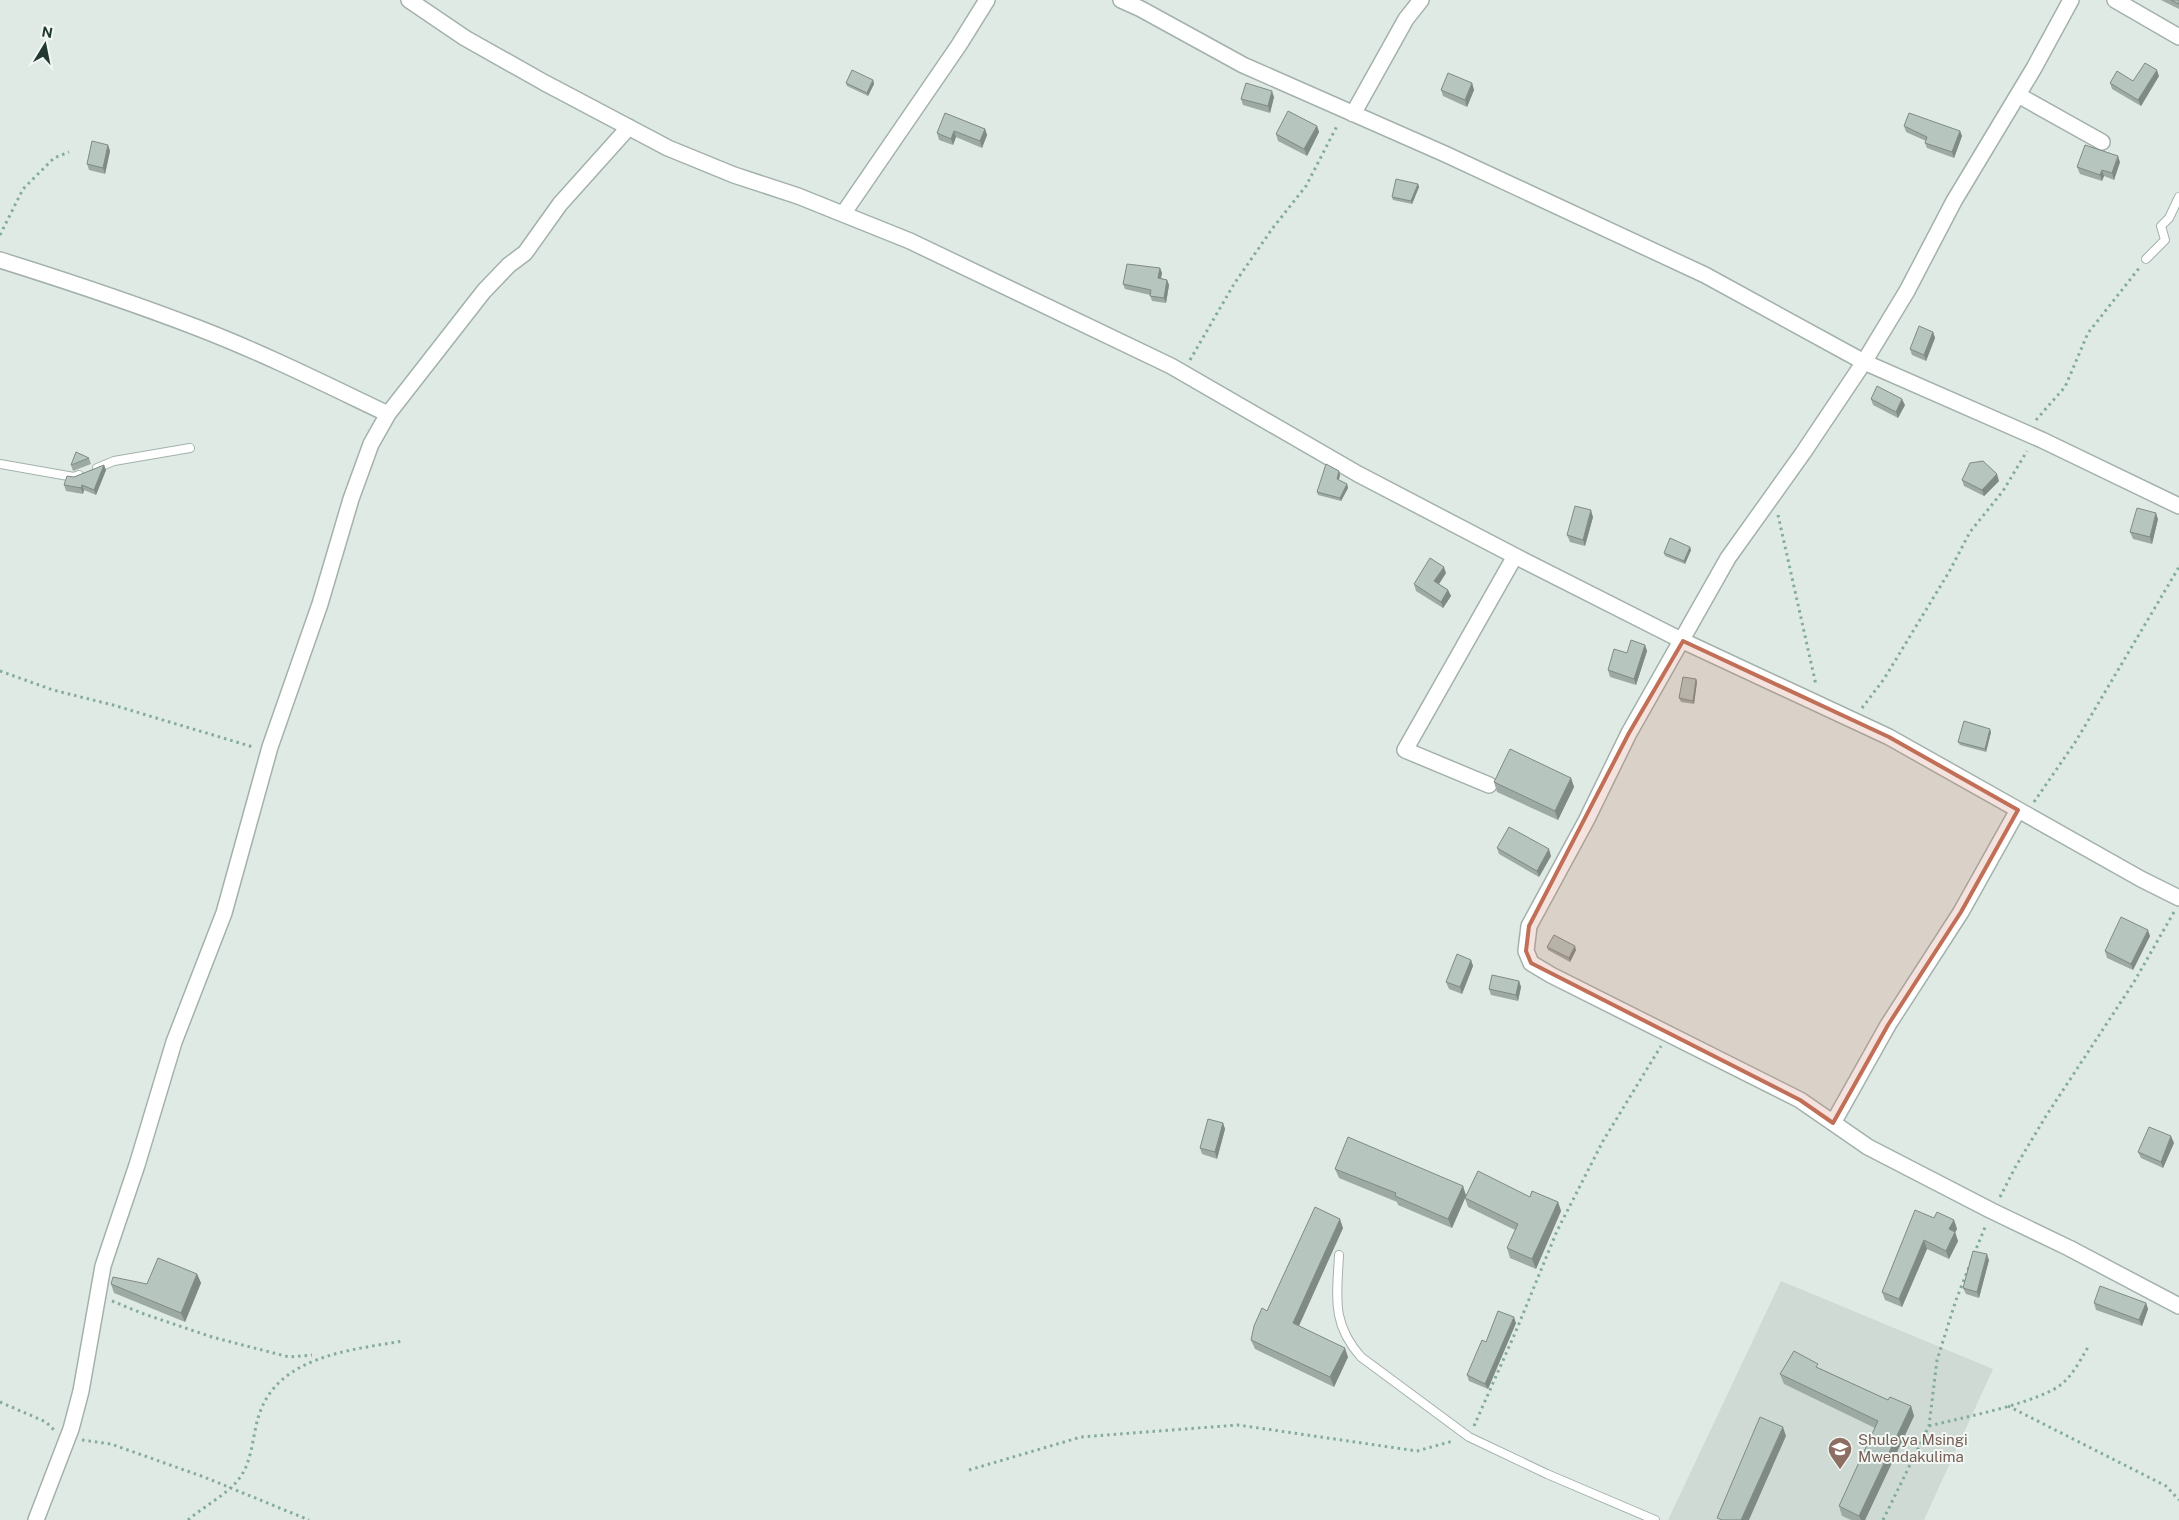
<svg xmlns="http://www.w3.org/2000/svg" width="2179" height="1520" font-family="'Public Sans',sans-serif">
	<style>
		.built { fill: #cfdad4 }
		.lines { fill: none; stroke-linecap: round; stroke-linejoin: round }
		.service-casing { stroke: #a3b1ac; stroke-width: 10 }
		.minor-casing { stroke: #a3b1ac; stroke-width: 18 }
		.path { stroke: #83ac9d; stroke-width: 3; stroke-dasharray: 2.5 4; stroke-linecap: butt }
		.service { stroke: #fff; stroke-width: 8 }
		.minor { stroke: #fff; stroke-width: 15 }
		.wall { fill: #9da9a3 }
		.shaded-wall { fill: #7f8a85 }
		.building { fill: #b6c5be; stroke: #7f8a85 }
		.marked { fill: #c16f57; fill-opacity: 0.2; stroke: #c16f57; stroke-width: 4; stroke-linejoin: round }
		.labels { text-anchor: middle; stroke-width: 4; stroke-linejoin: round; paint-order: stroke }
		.education-label { font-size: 15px; fill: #785e54; stroke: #f1f7f4; text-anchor: start }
	</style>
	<rect width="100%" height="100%" fill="#e0eae5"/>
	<path class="built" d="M1781 1281 1993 1369 1924 1520H1668Z"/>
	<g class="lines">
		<defs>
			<path id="service" d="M2146 259 2165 240 2161 226 2169 218 2179 197
				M0 464 74 477 79 475
				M97 468 114 461 190 448
				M1339 1255C1337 1297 1331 1323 1361 1357L1469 1437 1547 1474 1655 1520"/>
			<path id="minor" d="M409 0 465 38 545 83 668 148 734 175 798 196 910 241 1171 366 1358 474 1515 556 1683 641 1889 737 2141 879 2179 898
				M1121 0 1141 9 1243 65 1445 154 1705 275 1864 362 2042 440 2179 506
				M2071 0 2034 68 1954 201 1907 291 1864 362 1803 453 1728 558 1629 733 1586 821 1529 926 1526 951 1531 963 1551 975 1800 1100 1868 1147 1992 1211 2069 1248 2179 1306
				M2115 0 2179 37
				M2018 95 2102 142
				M1353 114 1406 19 1421 0
				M843 214 959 45 987 0
				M0 260C67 281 133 303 198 328 263 353 325 384 388 414
				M1489 785 1405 750 1515 556
				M1833 1123 1888 1025 1961 912 2018 810
				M36 1520 71 1429 81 1391 103 1266 111 1242 137 1165 174 1042 224 913 270 747 320 604 351 499 371 444 388 414 484 291 509 265 525 253 560 204 629 127"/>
		</defs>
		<use href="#service" class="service-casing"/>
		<use href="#minor" class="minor-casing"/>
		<path class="path" d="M0 235 23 189 54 158 69 152
			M1190 360 1234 284 1272 229 1306 186 1338 124
			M2036 420 2065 387 2088 333 2140 267
			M1778 515 1816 685
			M0 671 53 690 113 705 253 747
			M1862 708 1884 679 1949 572 1970 532 2003 491 2027 451
			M2034 802 2076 741 2179 567
			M2000 1197 2016 1166 2046 1116 2134 982 2174 912
			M1974 1254 1986 1225
			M112 1301 144 1314 212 1337 289 1357 312 1355
			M0 1402 46 1422 54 1430
			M2008 1406 2166 1486 2179 1500
			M1474 1426 1516 1331 1557 1231 1603 1141 1661 1046
			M1929 1426C1960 1418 2044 1402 2064 1382 2074 1373 2081 1359 2088 1347
			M82 1440 111 1444 204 1477 309 1520
			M969 1470 1081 1437 1238 1425 1417 1451 1453 1441
			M188 1520C204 1506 225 1496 238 1480 253 1462 252 1436 259 1415 278 1356 350 1350 403 1341
			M1883 1520 1929 1426 1937 1360 1956 1300 1971 1262"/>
		<use href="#service" class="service"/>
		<use href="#minor" class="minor"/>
	</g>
	<path class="wall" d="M2161 0H2179V9Z
		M2159 76 2141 106 2112 89 2110 83 2133 81Z
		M873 80 874 84 868 96 847 86 846 83Z
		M1472 83 1474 90 1467 107 1443 96 1441 90Z
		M1274 97 1270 113 1243 105 1241 99Z
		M945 113 985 129 987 135 982 148 956 137 953 145 939 140 937 133Z
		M1317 126 1319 132 1307 156 1278 141 1276 134Z
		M1904 126 1960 131 1962 136 1954 158 1927 148 1925 143 1926 141 1906 132Z
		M108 145 110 151 105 174 89 170 87 164Z
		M2120 162 2114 180 2104 176 2102 181 2080 174 2077 167Z
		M1418 184 1419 187 1412 204 1393 200 1392 197Z
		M1160 268 1162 273 1161 278 1167 280 1169 285 1166 303 1152 301 1150 295 1125 289 1123 284Z
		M1933 332 1935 338 1926 361 1912 355 1910 349Z
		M1871 399 1905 405 1898 418 1873 405Z
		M89 458 91 464 73 471 71 465Z
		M104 465 106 470 96 495 84 490 83 494 66 491 64 485 74 477Z
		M1339 471 1340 475 1339 480 1347 484 1348 488 1341 501 1318 495 1317 492Z
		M1962 480 1999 481 1984 496 1964 486Z
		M1593 517 1585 546 1570 542 1567 535Z
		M2158 519 2152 544 2133 539 2130 532Z
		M1690 547 1691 550 1685 564 1665 556 1664 553Z
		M1446 573 1439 584 1448 590 1451 596 1443 608 1416 591 1414 584Z
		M1645 645 1647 651 1636 685 1610 677 1608 670 1627 653Z
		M1696 679 1697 682 1694 704 1681 702 1679 698Z
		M1991 732 1986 752 1960 745 1958 742Z
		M1571 778 1574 787 1558 820 1497 792 1494 782Z
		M1497 848 1551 856 1539 877 1499 854Z
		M2150 936 2133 970 2107 958 2105 951Z
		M1547 947 1576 950 1570 962 1548 950Z
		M1471 960 1473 966 1462 994 1449 989 1446 982Z
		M1519 981 1521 987 1518 1001 1491 995 1489 989Z
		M1223 1123 1225 1129 1217 1159 1202 1154 1200 1148Z
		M2174 1143 2163 1168 2141 1158 2138 1152Z
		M1335 1169 1463 1186 1466 1195 1530 1197 1558 1202 1561 1211 1536 1269 1510 1258 1507 1248 1515 1230 1468 1207 1465 1198 1452 1228 1398 1205 1397 1202 1339 1178Z
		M1934 1218 1954 1220 1957 1229 1955 1232 1958 1241 1949 1259 1927 1249 1902 1307 1885 1300 1882 1292Z
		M1343 1228 1299 1326 1348 1357 1334 1387 1255 1349 1251 1340 1267 1311Z
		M1989 1260 1979 1298 1966 1294 1963 1288Z
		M197 1274 201 1283 185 1322 114 1293 111 1284H147Z
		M2094 1303H2146L2148 1309 2142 1326 2096 1310Z
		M1516 1323 1488 1389 1469 1381 1467 1375 1486 1342Z
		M1819 1368 1888 1400 1911 1406 1914 1416 1865 1520H1851L1842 1516 1839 1506 1875 1428 1784 1384 1780 1374Z"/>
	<path class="shaded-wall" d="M2157 70 2159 76 2141 106 2138 100Z
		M873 80 874 84 868 96 867 93Z
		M1472 83 1474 90 1467 107 1465 100Z
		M1272 91 1274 97 1270 113 1268 106Z
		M1317 126 1319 132 1307 156 1304 149Z
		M985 129 987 135 982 148 980 141Z
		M954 131 956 137 953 145 951 139Z
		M1960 131 1962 136 1954 158 1952 152Z
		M108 145 110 151 105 174 103 168Z
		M2118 156 2120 162 2114 180 2112 173Z
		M2102 170 2104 176 2102 181 2100 175Z
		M1418 184 1419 187 1412 204 1411 201Z
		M1160 268 1162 273 1160 283 1158 278Z
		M1167 280 1169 285 1166 303 1164 298Z
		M1933 332 1935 338 1926 361 1924 355Z
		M1902 399 1905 405 1898 418 1896 412Z
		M104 465 106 470 96 495 94 490Z
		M1339 471 1340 475 1338 482 1337 479Z
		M1997 474 1999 481 1984 496 1982 490Z
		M1347 484 1348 488 1341 501 1340 498Z
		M82 485 84 490 83 494 81 488Z
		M1591 510 1593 517 1585 546 1583 540Z
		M2156 513 2158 519 2152 544 2150 537Z
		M1690 547 1691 550 1685 564 1684 561Z
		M1444 567 1446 573 1437 587 1434 581Z
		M1448 590 1451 596 1443 608 1441 602Z
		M1645 645 1647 651 1636 685 1634 679Z
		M1696 679 1697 682 1694 704 1693 701Z
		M1990 729 1991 732 1986 752 1985 749Z
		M1571 778 1574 787 1558 820 1555 811Z
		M1549 849 1551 856 1539 877 1537 871Z
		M2148 930 2150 936 2133 970 2131 964Z
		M1575 946 1576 950 1570 962 1569 958Z
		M1471 960 1473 966 1462 994 1460 987Z
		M1519 981 1521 987 1518 1001 1516 995Z
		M1223 1123 1225 1129 1217 1159 1215 1152Z
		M2171 1136 2174 1143 2163 1168 2161 1162Z
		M1463 1186 1466 1196 1452 1228 1448 1219Z
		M1558 1202 1561 1211 1536 1269 1532 1259Z
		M1340 1219 1343 1228 1296 1332 1293 1323Z
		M1954 1220 1957 1229 1952 1238 1949 1229Z
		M1955 1232 1958 1241 1949 1259 1946 1251Z
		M1924 1240 1927 1249 1902 1307 1899 1299Z
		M1987 1254 1989 1260 1979 1298 1977 1292Z
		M197 1274 201 1283 185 1322 181 1313Z
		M2146 1303 2148 1309 2142 1326 2139 1320Z
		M1514 1317 1516 1323 1488 1389 1485 1384Z
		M1345 1348 1348 1357 1334 1387 1330 1377Z
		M1911 1406 1914 1416 1865 1520H1861L1859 1516Z
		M1783 1427 1786 1436 1749 1520H1741Z"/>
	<path class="building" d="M2171 0H2179V4Z
		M2145 63 2157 70 2138 100 2110 83 2117 71 2133 81Z
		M852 70 873 80 867 93 846 83Z
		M1448 73 1472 83 1465 100 1441 90Z
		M1246 83 1272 91 1268 106 1241 99Z
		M1288 111 1317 126 1304 149 1276 134Z
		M945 113 985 129 980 141 954 131 951 139 937 133Z
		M1909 113 1960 131 1952 152 1925 143 1927 137 1904 126Z
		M92 141 108 145 103 168 87 164Z
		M2085 145 2118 156 2112 173 2102 170 2100 175 2077 167Z
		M1396 179 1418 184 1411 201 1392 197Z
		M1127 264 1160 268 1158 278 1167 280 1164 298 1150 296 1151 290 1123 284Z
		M1919 326 1933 332 1924 355 1910 349Z
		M1877 386 1902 399 1896 412 1871 399Z
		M76 452 89 458 71 465Z
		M1983 461 1997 474 1982 490 1962 480 1970 463Z
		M1326 464 1339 471 1337 479 1347 484 1340 498 1317 492Z
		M104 465 94 490 82 485 81 488 64 485 67 476 74 477Z
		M1575 506 1591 510 1583 540 1567 535Z
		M2137 508 2156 513 2150 537 2130 532Z
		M1670 538 1690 547 1684 561 1664 553Z
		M1430 558 1444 567 1434 581 1448 590 1441 602 1414 584Z
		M1631 640 1645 645 1634 679 1608 670 1614 649 1627 653Z
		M1683 677 1696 679 1693 701 1679 698Z
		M1964 721 1990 729 1985 749 1958 742Z
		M1510 749 1571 778 1555 811 1494 782Z
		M1509 827 1549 849 1537 871 1497 848Z
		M2121 917 2148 930 2131 964 2105 951Z
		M1554 935 1575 946 1569 958 1547 947Z
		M1457 954 1471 960 1460 987 1446 982Z
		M1492 975 1519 981 1516 995 1489 989Z
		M1208 1119 1223 1123 1215 1152 1200 1148Z
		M2149 1127 2171 1136 2161 1162 2138 1152Z
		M1348 1137 1463 1186 1448 1219 1395 1196 1396 1193 1335 1169Z
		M1478 1171 1530 1197 1532 1191 1558 1202 1532 1259 1507 1248 1518 1224 1465 1198Z
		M1315 1207 1340 1219 1293 1323 1345 1348 1330 1377 1251 1340 1254 1326 1262 1308 1267 1311Z
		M1915 1210 1934 1218 1937 1212 1954 1220 1949 1229 1955 1232 1946 1251 1924 1240 1899 1299 1882 1292Z
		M1973 1251 1987 1254 1977 1292 1963 1288Z
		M158 1258 197 1274 181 1313 111 1284 113 1277 147 1284Z
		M2100 1286 2146 1303 2139 1320 2094 1303Z
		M1498 1311 1514 1317 1485 1384 1467 1375 1482 1340 1486 1342Z
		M1794 1351 1818 1364 1816 1367 1888 1400 1890 1397 1911 1406 1859 1516 1839 1506 1878 1421 1780 1374Z
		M1760 1417 1783 1427 1741 1520H1722L1717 1518Z"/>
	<path class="marked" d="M1683 641 1889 737 2018 810 1961 912 1888 1025 1833 1123 1800 1100 1531 963 1526 951 1529 926 1629 733Z"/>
	<defs>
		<symbol id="school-pin" viewBox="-11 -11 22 30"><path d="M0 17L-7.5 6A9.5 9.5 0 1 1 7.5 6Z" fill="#8d6e63" stroke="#f1f7f4"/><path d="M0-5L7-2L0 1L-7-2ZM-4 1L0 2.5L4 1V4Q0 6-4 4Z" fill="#fff"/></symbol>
	</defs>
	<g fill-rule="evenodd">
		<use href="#school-pin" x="1826" y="1435" width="28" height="38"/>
	</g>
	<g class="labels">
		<g class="education-label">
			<text x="1858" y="1445">Shule ya Msingi<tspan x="1858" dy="17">Mwendakulima</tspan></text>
		</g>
	</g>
	<g transform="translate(45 45) rotate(10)" stroke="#f1f7f4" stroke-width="4" paint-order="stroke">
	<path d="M0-4L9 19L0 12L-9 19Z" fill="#223932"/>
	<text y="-8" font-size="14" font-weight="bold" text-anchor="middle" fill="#223932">N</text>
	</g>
</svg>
